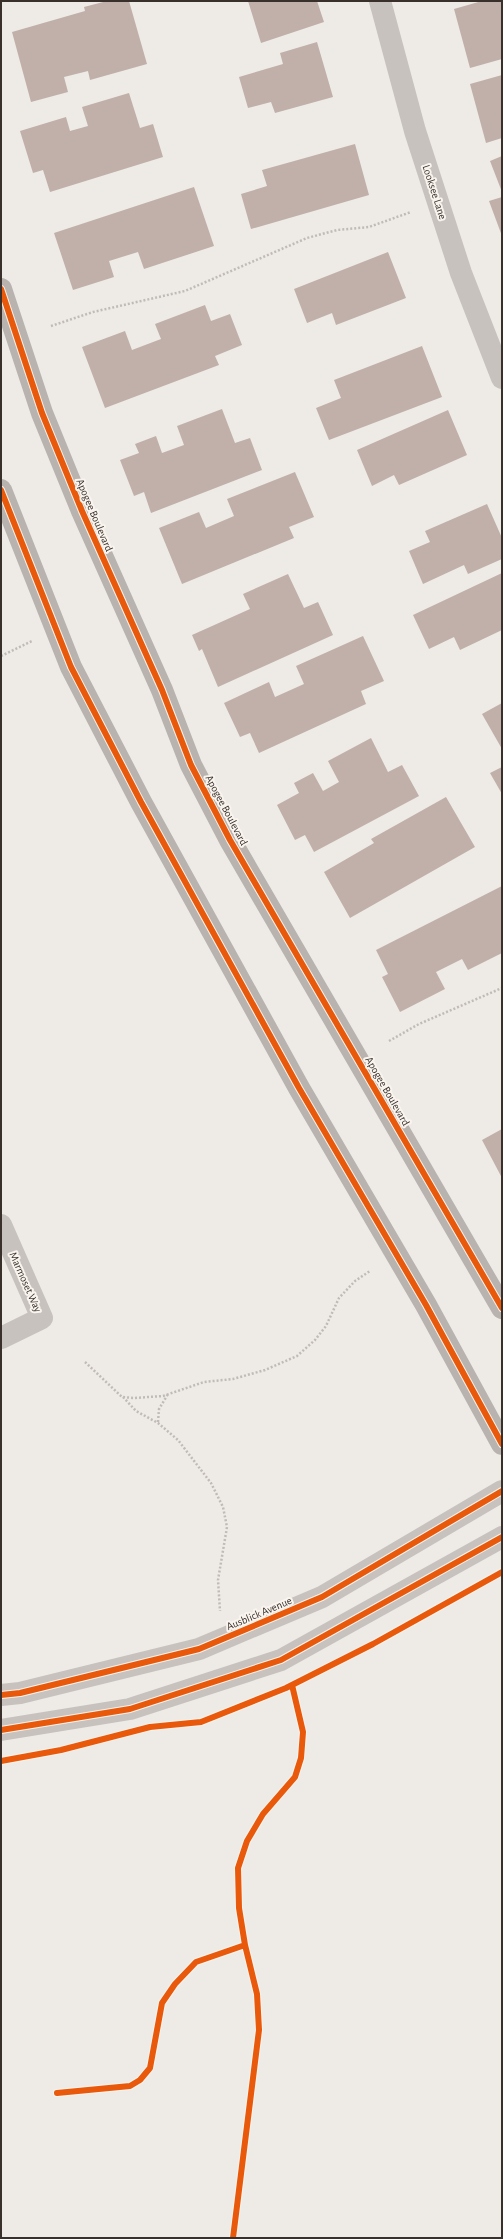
<svg xmlns="http://www.w3.org/2000/svg" width="503" height="2239" font-family="'Alegreya Sans',sans-serif">
	<style>
		.building { fill: #c0b0a9 }
		.lines { fill: none; stroke-linecap: round; stroke-linejoin: round }
		.path { stroke: #c0bbb7; stroke-width: 2.5; stroke-dasharray: 2 2; stroke-linecap: butt }
		.street { stroke: #c7c2be; stroke-width: 22 }
		.secondary { stroke: #b8b3af; stroke-width: 22 }
		.cycleway-casing { stroke: #f9f4ee; stroke-width: 8 }
		.cycleway { stroke: #e8590c; stroke-width: 6 }
		.labels { text-anchor: middle; stroke-width: 4; stroke-linejoin: round; paint-order: stroke }
		.street-label { font-size: 11px; fill: #39302c; stroke: #f9f4ee }
	</style>
	<rect width="100%" height="100%" fill="#eeeae6"/>
	<path class="building" d="M107 1H129L147 64 90 80 88 71 64 77 68 92 31 102 12 32 85 11 84 7Z
		M248 1H317L324 22 261 43Z
		M482 1H502V59L470 68 454 9Z
		M317 42 333 97 275 113 271 102 248 108 239 77 283 64 280 53Z
		M502 75V138L486 143 470 84Z
		M129 93 140 128 153 124 163 157 50 192 43 170 33 173 20 131 66 117 70 131 88 126 82 107Z
		M355 144 369 195 251 229 241 194 267 186 262 170Z
		M502 156V192L490 161Z
		M194 187 214 246 144 269 138 252 109 261 114 277 73 290 54 233Z
		M502 197V236L489 201Z
		M388 252 406 298 336 325 332 313 307 323 294 289Z
		M205 305 211 321 230 314 242 345 215 356 219 365 105 408 82 347 125 331 132 350 161 339 155 324Z
		M422 346 442 397 329 440 316 408 341 398 334 380Z
		M222 409 235 443 250 438 262 470 151 513 144 492 134 496 120 460 139 453 135 444 156 436 162 453 184 445 177 426Z
		M448 410 467 455 399 485 394 475 372 486 357 450Z
		M295 472 314 517 289 527 294 538 182 584 159 528 199 512 206 528 234 516 227 499Z
		M487 504 502 538V559L468 574 464 565 423 584 409 551 430 542 425 531Z
		M502 573V630L460 650 454 637 429 649 413 615Z
		M288 574 304 608 318 602 333 635 218 687 202 649 199 651 192 635 250 609 243 594Z
		M363 636 384 681 361 691 366 704 259 753 250 733 240 737 224 703 269 682 275 697 304 684 296 666Z
		M502 703V749L482 714Z
		M371 738 388 772 402 765 419 796 314 852 305 835 295 840 277 805 299 793 294 783 313 773 323 791 339 782 328 761Z
		M502 767V794L490 773Z
		M446 797 475 847 350 918 324 872 374 843 371 839Z
		M502 886V953L468 970 462 959 436 972 445 989 400 1012 382 977 388 974 376 950Z
		M502 1129V1178L482 1140Z"/>
	<g class="lines">
		<path class="path" d="M51 326 93 312 185 291 307 238 337 230 369 227 411 212
			M1 656 32 641
			M389 1041 419 1024 502 988
			M85 1362 122 1397 134 1398 163 1396 204 1382 233 1379 265 1370 297 1356 315 1340 326 1326 339 1298 355 1281 370 1271
			M123 1397 136 1411 158 1423 178 1440 211 1483 223 1507 227 1527 218 1580 220 1611
			M158 1422 159 1409 168 1394"/>
		<path class="street" d="M380 1 415 131 461 273 502 378
			M1 1225 42 1318 1 1338
			M1 1695 20 1693 199 1649 322 1597 502 1491
			M1 1730 130 1709 281 1660 502 1537"/>
		<path class="secondary" d="M1 289 42 413 82 511 162 690 191 765 230 840 502 1308
			M1 490 71 667 141 802 299 1088 426 1305 502 1444"/>
		<defs>
			<path id="cycleway" d="M1 289 42 413 82 511 162 690 191 765 230 840 502 1308
				M1 490 71 667 141 802 299 1088 426 1305 502 1444
				M1 1695 20 1693 199 1649 322 1597 502 1491
				M1 1730 130 1709 281 1660 502 1537
				M1 1761 61 1750 150 1727 201 1722 286 1688 373 1644 502 1572
				M57 2093 130 2086 140 2080 150 2068 162 2003 175 1984 196 1962 245 1945
				M233 2238 259 2030 257 1994 245 1945 239 1908 238 1868 247 1841 263 1814 295 1777 301 1758 303 1732 292 1685"/>
		</defs>
		<use href="#cycleway" class="cycleway-casing"/>
		<use href="#cycleway" class="cycleway"/>
	</g>
	<g class="labels">
		<g class="street-label">
			<text transform="translate(435 192) rotate(72)" y="4">Looksee Lane</text>
			<text transform="translate(95 515) rotate(67)" y="4">Apogee Boulevard</text>
			<text transform="translate(227 810) rotate(62)" y="4">Apogee Boulevard</text>
			<text transform="translate(388 1091) rotate(60)" y="4">Apogee Boulevard</text>
			<text transform="translate(26 1282) rotate(66)" y="4">Marmoset Way</text>
			<text transform="translate(259 1613) rotate(-23)" y="4">Ausblick Avenue</text>
		</g>
	</g>
	<rect width="503" height="2239" fill="none" stroke="#39302c" stroke-width="4"/>
</svg>
